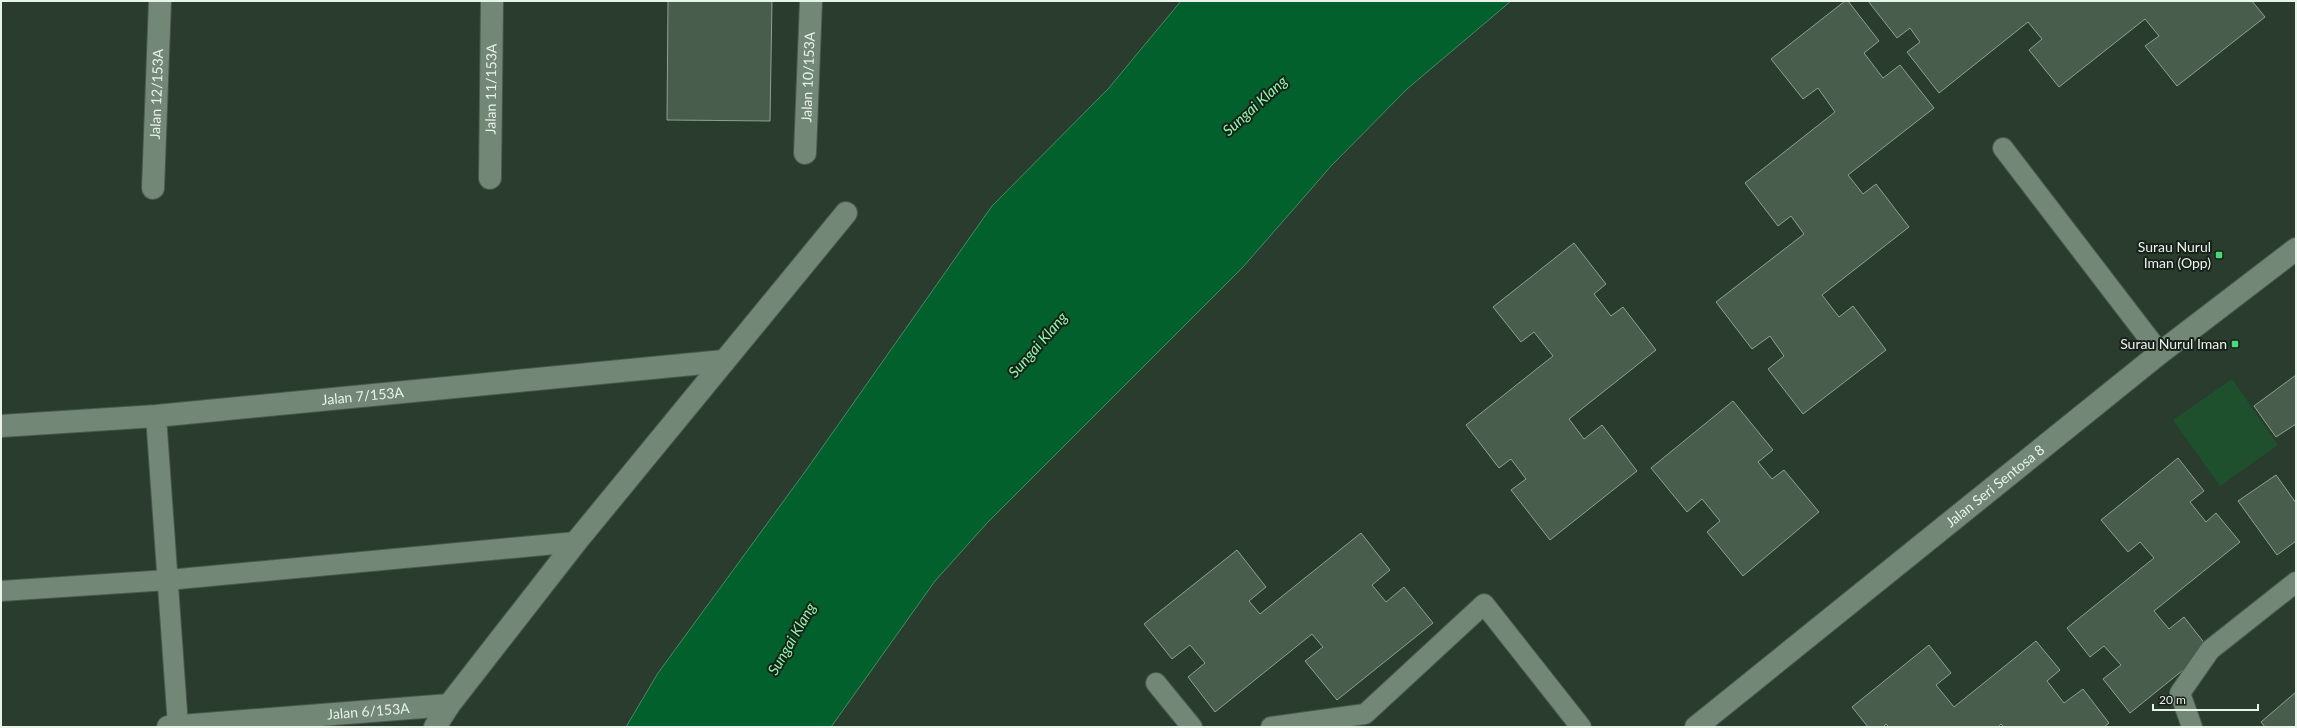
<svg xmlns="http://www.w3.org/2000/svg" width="2297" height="728" font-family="Lato,sans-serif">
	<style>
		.green { fill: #1e502d }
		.water { fill: #01602c; stroke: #468c65 }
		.building { fill: #495d4d; stroke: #8da291 }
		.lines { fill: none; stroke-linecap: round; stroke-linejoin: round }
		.service-casing { stroke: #49594d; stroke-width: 22 }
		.minor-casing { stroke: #49594d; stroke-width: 24 }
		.secondary-casing { stroke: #49594d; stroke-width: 24 }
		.service { stroke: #728776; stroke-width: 20 }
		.minor { stroke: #728776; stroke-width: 22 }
		.secondary { stroke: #728776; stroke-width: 22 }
		.poi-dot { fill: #47d779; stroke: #18211a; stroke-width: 1.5 }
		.labels { text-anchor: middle; stroke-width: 4; stroke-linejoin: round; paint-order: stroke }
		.street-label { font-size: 14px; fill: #e8f3ea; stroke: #18211a }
		.poi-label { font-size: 14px; fill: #e8f3ea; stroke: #18211a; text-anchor: end }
		.water-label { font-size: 15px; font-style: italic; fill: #8ff7aa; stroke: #18211a }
	</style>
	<rect width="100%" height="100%" fill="#293c2d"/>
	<path class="green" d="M2232 379 2278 445 2220 486 2173 420Z"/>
	<path class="water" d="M1181 1H1511L1407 89 1332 165 1243 267 987 523 935 581 831 727H626L658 673 807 469 992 206 1108 89Z"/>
	<path class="building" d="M668 1H772L770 121 667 120Z
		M1845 1H1848L1879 41 1864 53 1883 78 1900 65 1934 108 1848 175 1863 194 1876 184 1909 227 1822 295 1839 317 1853 306 1886 350 1803 414 1768 369 1784 356 1770 336 1752 349 1716 302 1804 234 1791 216 1778 226 1745 183 1835 112 1818 88 1803 99 1771 59Z
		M1868 1H2252L2265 17 2177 86 2145 46 2159 36 2145 19 2059 87 2029 50 2042 39 2028 22 1939 93 1907 52 1920 42 1910 28 1897 38Z
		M1574 243 1606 284 1594 294 1611 316 1623 307 1656 350 1569 419 1584 439 1602 425 1637 471 1550 540 1511 490 1526 479 1511 459 1499 468 1466 425 1553 356 1534 332 1521 342 1493 307Z
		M2296 375V424L2276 437 2254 406Z
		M1733 401 1773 450 1758 462 1772 479 1784 470 1819 512 1743 576 1707 532 1720 521 1702 499 1687 512 1651 468Z
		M2178 458 2204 491 2190 502 2206 522 2216 513 2240 542 2154 611 2169 629 2184 617 2209 649 2130 713 2103 679 2121 665 2104 646 2090 657 2067 628 2154 558 2140 542 2128 552 2101 520Z
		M2276 475 2296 503V541L2277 555 2238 501Z
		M1361 533 1390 570 1372 585 1386 602 1404 587 1433 623 1337 700 1305 661 1323 647 1312 634 1215 712 1188 677 1205 663 1190 645 1172 659 1144 624 1237 550 1266 587 1249 601 1260 614Z
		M2036 641 2060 670 2047 681 2064 703 2083 689 2109 723 2104 727H2004L2001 724 1998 727H1889L1886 724 1883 727H1868L1852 707 1929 645 1951 673 1936 685 1954 707Z
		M2296 692V727H2265L2261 722Z"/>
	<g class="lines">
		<defs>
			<path id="service" d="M2003 148 2160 353
				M156 416 178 726
				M1 591 168 580 576 542
				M1156 683 1192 727
				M1271 727 1365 714 1484 604 1581 727
				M2192 727 2180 693 2210 650 2296 582"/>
			<g id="minor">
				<path id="s1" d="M805 153 811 1"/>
				<path id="s2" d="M490 178 492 1"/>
				<path id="s3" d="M153 188 160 1"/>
				<path id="s4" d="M1 426 156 416 724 361"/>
				<path id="s5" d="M168 727 449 705"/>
				<path d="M435 727 449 705 576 542 846 213"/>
			</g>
			<g id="secondary">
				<path id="s6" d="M1696 727 2160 353 2296 249"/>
			</g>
		</defs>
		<use href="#service" class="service-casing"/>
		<use href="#minor" class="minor-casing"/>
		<use href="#secondary" class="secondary-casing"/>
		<use href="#service" class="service"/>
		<use href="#minor" class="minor"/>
		<use href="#secondary" class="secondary"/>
	</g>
	<g class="poi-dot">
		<rect x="2215" y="251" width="8" height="8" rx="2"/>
		<rect x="2231" y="340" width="8" height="8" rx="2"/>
	</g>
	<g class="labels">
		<g class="street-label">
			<text dy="5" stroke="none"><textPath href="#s1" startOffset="76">Jalan 10/153A</textPath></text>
			<text dy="5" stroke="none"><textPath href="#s2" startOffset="89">Jalan 11/153A</textPath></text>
			<text dy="5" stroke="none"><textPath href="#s3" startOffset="94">Jalan 12/153A</textPath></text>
			<text dy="5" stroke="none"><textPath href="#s4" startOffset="363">Jalan 7/153A</textPath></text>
			<text dy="5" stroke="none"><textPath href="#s6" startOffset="384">Jalan Seri Sentosa 8</textPath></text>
			<text dy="5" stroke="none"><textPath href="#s5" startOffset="201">Jalan 6/153A</textPath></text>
		</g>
		<g class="poi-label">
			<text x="2211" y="252">Surau Nurul<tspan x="2211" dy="16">Iman (Opp)</tspan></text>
			<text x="2227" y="349">Surau Nurul Iman</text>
		</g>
		<g class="water-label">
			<text transform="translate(1255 106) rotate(-42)" y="5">Sungai Klang</text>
			<text transform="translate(1038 345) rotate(-49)" y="5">Sungai Klang</text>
			<text transform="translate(792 639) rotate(-60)" y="5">Sungai Klang</text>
		</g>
	</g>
	<rect width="2297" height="728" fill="none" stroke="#e8f3ea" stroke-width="4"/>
	<path d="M2153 704v6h105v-6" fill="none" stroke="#e8f3ea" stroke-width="2"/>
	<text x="2159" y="704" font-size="12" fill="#e8f3ea" stroke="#18211a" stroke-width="3" paint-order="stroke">20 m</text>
</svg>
